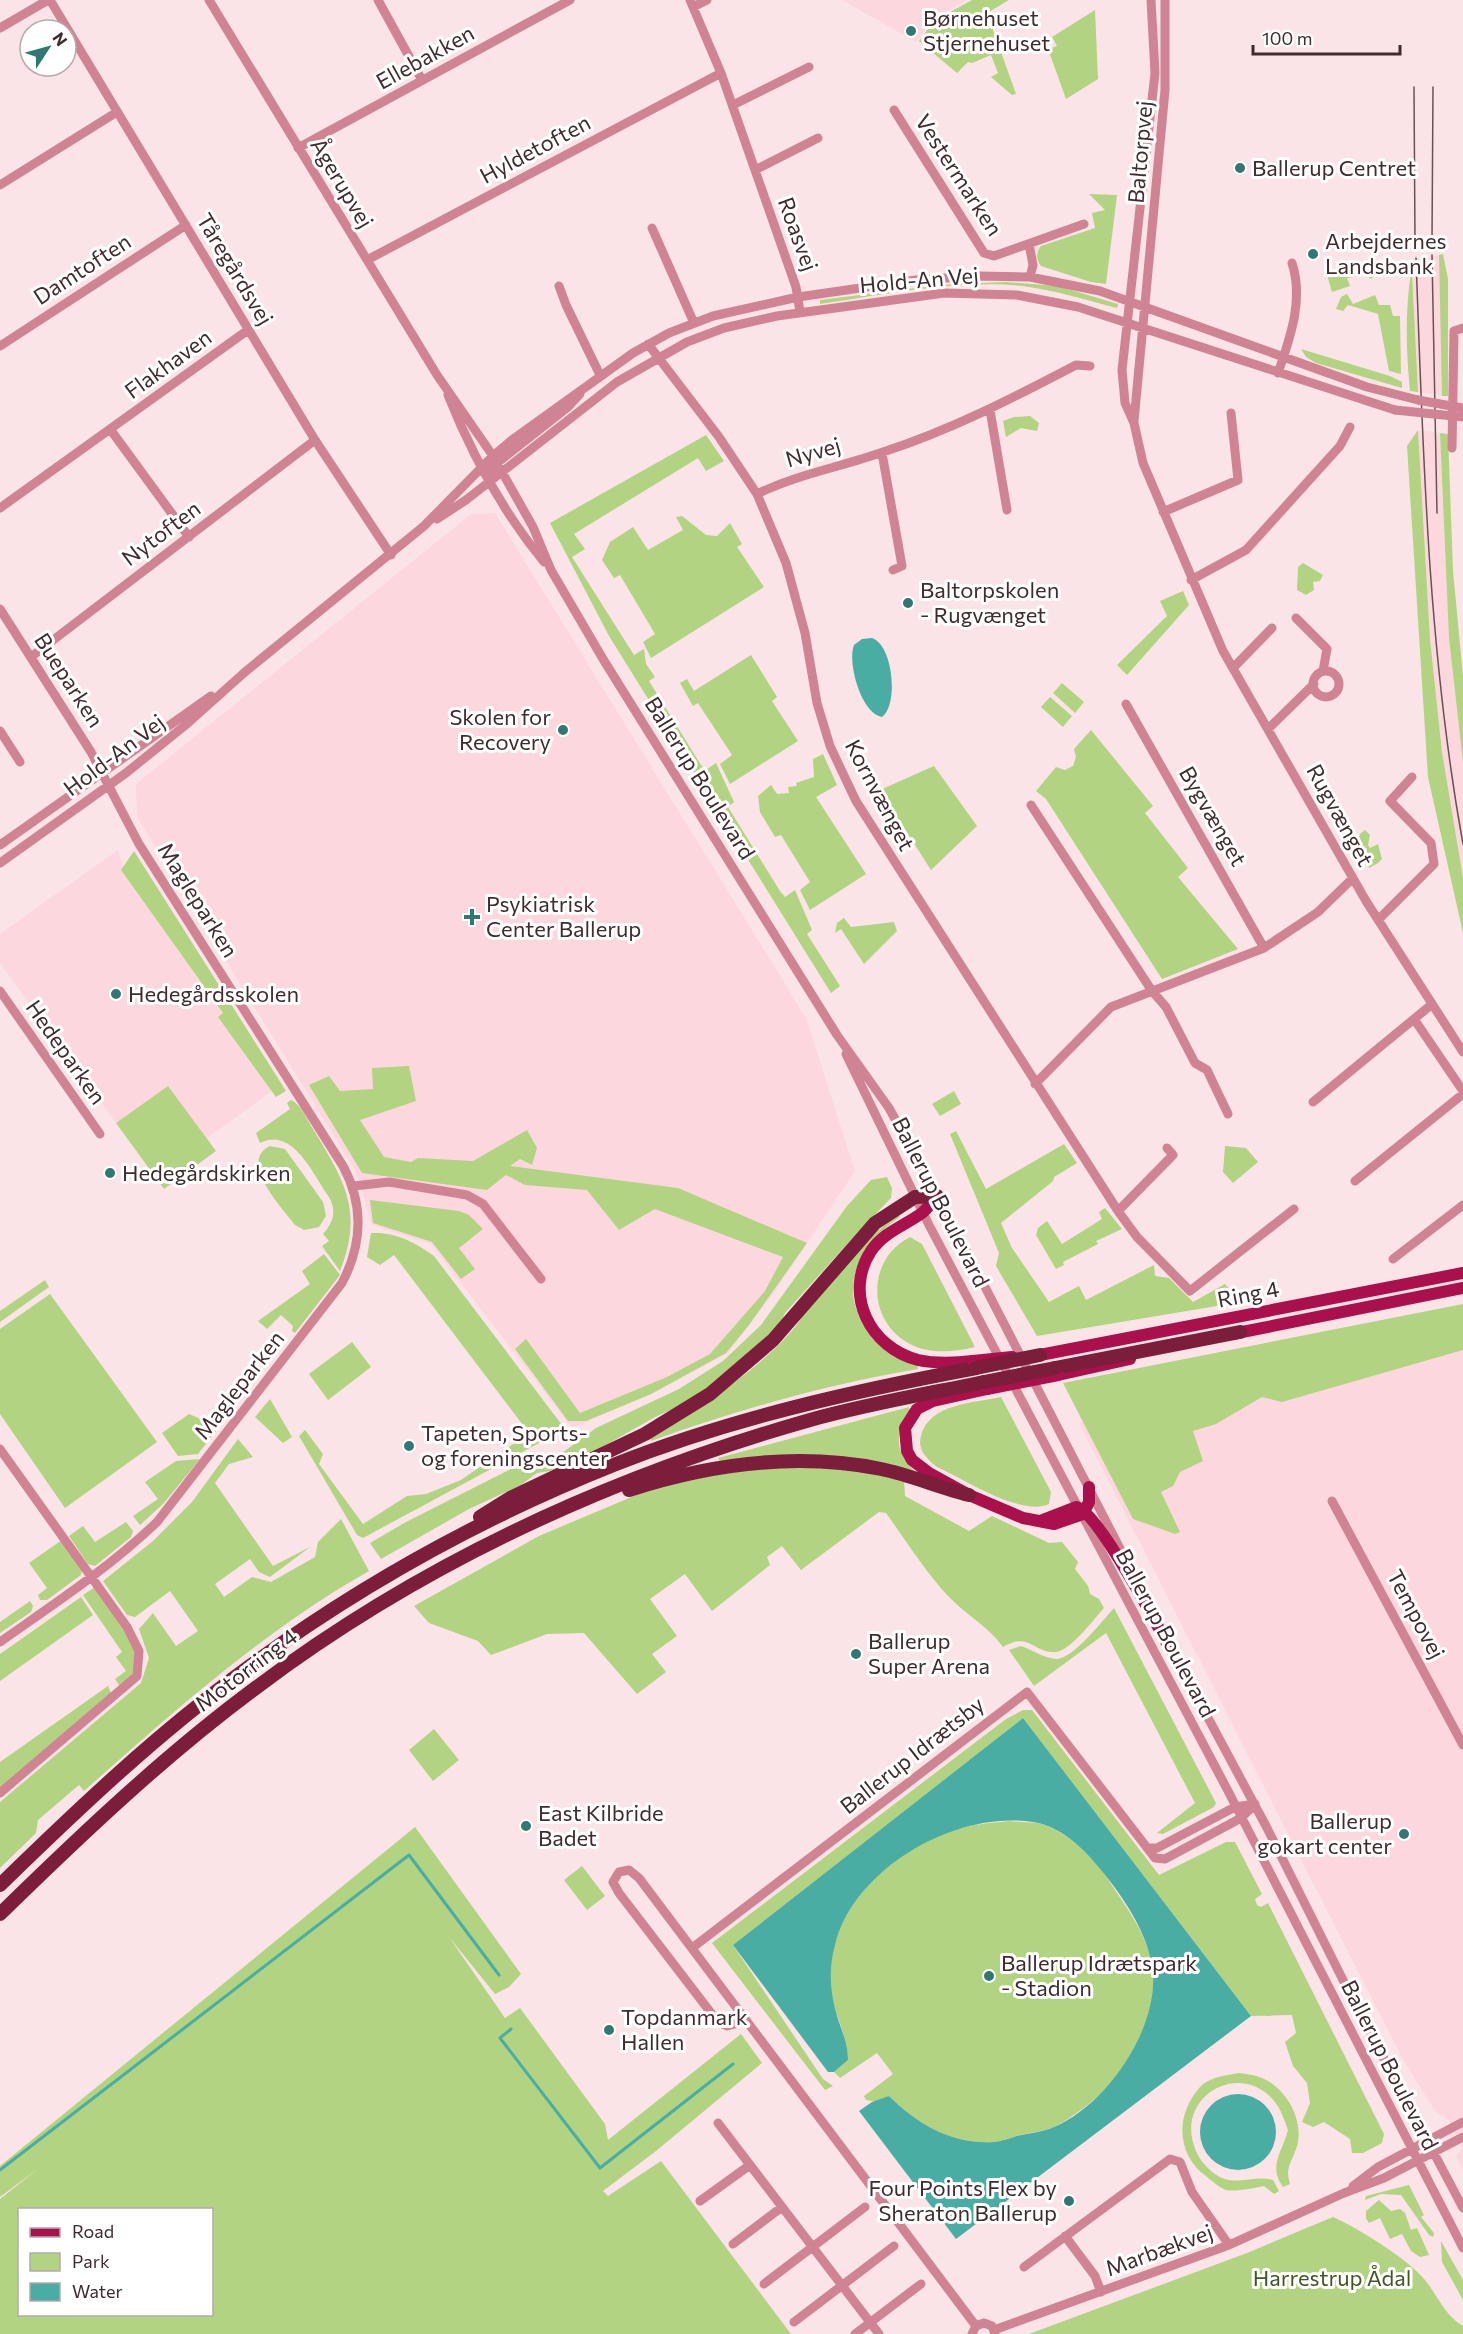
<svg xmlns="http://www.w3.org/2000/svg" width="1463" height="2334" font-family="Commissioner,sans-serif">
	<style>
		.built { fill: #fdd7de }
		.green { fill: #b2d381; fill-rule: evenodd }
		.water { fill: #4aada4 }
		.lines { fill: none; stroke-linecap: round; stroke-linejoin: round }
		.stream { stroke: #4aada4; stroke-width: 3 }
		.minor { stroke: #d08392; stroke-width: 9 }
		.major { stroke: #a9104c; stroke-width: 12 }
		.highway { stroke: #7b1d3b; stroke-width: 14 }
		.tram { stroke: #675256; stroke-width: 1.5 }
		.minor-bridge { stroke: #d08392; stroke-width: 9 }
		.major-bridge { stroke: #a9104c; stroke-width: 12 }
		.highway-bridge { stroke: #7b1d3b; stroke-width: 14 }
		.poi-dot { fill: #307871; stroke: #fff; stroke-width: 2 }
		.labels { text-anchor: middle; stroke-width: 6; stroke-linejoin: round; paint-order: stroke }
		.poi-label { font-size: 22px; fill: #402b2f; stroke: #fff; text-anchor: start }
		.street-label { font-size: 22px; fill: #402b2f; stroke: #fff }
		.park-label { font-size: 22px; fill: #445627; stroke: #fff }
	</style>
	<rect width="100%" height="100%" fill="#fae4e7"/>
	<path class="built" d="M842 0H967L932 20 916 42Z
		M1439 255 1442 337V396L1418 392 1412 260Z
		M1418 430 1440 433 1449 638 1463 763V878L1442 752 1430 639Z
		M495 513 806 1018 855 1171 773 1294 728 1353 652 1394 572 1428 431 1244 372 1225 355 1170 137 817 136 784 471 514Z
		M118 850 126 877 223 1014 219 1017 272 1091 206 1139 168 1086 116 1123 0 963V934Z
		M1463 1320V2170L1456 2157 1462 2148 1448 2119 1435 2111 1402 2058 1079 1423Z"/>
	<path class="green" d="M972 0H1009L987 13 1016 94 1012 95 991 77 998 73 991 55 972 63 968 62 957 73 919 41 934 21Z
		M1095 10 1098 79 1066 99 1048 49 1057 46 1052 37Z
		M1089 194 1117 195 1106 284 1091 282 1041 266C1036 260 1036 251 1041 246L1095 228 1092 213 1105 210Z
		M1443 254 1448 279V396H1442L1439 255Z
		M1371 272 1374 277 1370 279 1368 275 1347 278 1350 286 1332 292 1327 275Z
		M1411 272H1412L1418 392 1410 391C1406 350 1405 312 1411 272Z
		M1005 282 1058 286 1118 304 1117 308C1086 300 1054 290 1022 286 961 279 882 295 820 304V300L939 285Z
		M1347 294 1353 304 1375 295 1379 305H1390L1393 316H1400L1401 374 1389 371 1378 314 1348 305 1343 311 1336 309 1341 297Z
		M1301 349 1390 376 1402 382V388L1316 363 1306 357Z
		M1030 416 1039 423 1037 431 1021 428 1006 437 1003 421 1014 417Z
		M1418 430 1430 639 1442 752 1463 878V933L1428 777 1407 446Z
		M1440 433 1448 434 1453 571 1463 676V763L1449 638Z
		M706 435 724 461 706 471 698 458 574 534 585 549 572 557 634 655 644 649 646 664 655 677 649 681 701 765 706 770 716 763 734 802 728 807 780 891 785 897 795 890 812 930 807 934 840 986 831 993 609 636 550 523Z
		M682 516 706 535 717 536 730 523 742 544 737 547 764 587 651 658 643 642 655 634 620 575 614 578 602 560 610 542 633 527 648 550 683 530 676 517Z
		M1303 563 1323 575 1320 581 1313 582 1314 590 1306 595 1297 590 1298 567Z
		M1183 591 1189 605 1127 675 1117 665 1167 616 1160 601Z
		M751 655 777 697 772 701 798 741 730 784 720 764 732 755 698 703 693 706 680 683 687 679 694 691Z
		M1062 683 1084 702 1075 713 1053 693Z
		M1050 697 1072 716 1063 727 1041 707Z
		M1091 730 1153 806 1145 813 1188 868 1178 877 1238 949 1162 979 1046 799 1036 791 1056 767 1065 770 1073 766 1076 757 1074 749Z
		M823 754 837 785 816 797 866 874 810 910 800 890 810 882 781 835 775 837 760 812 758 796 771 785 777 794 789 793 788 787 797 786 796 783 814 777 813 759Z
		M934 766 977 826 931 870 880 790Z
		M1365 830 1370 835 1368 845 1370 848 1378 844 1382 859 1378 863 1369 868 1366 857 1367 848 1362 850 1357 845 1360 834Z
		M134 851 286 1091 276 1097 218 1017 223 1013 121 870Z
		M844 918 851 927 894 922 897 931 864 964 841 929 835 933 837 923Z
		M409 1066 416 1101 360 1120 384 1157 411 1162 418 1158 473 1161 527 1130 537 1148 532 1165 520 1159 510 1166 678 1188 807 1243 749 1325 726 1353 651 1394 586 1421H568L515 1349 526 1339 580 1413 667 1377 710 1354 765 1291 783 1257 655 1209 619 1230 587 1190 525 1185 506 1175 487 1190 362 1173 309 1085 329 1076 340 1091 373 1089 372 1068Z
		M168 1086 216 1151 164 1189 116 1123Z
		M954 1091 961 1104 940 1116 932 1104Z
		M291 1100C301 1104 307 1120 313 1129 344 1180 364 1211 340 1271L322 1246 329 1241 323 1234C333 1223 337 1211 329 1197 313 1175 293 1126 260 1143L256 1133 290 1109 287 1103Z
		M956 1131 986 1189 1064 1144 1077 1163 1054 1177 1053 1181 1001 1223 1012 1248 1049 1302 1079 1286 1086 1300 1154 1265 1155 1276 1169 1278 1193 1302 1225 1284 1241 1302 1037 1336 996 1266 999 1253 950 1134Z
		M270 1146 285 1149 323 1202 326 1216 319 1227 304 1230 295 1225C281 1207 238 1161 270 1146Z
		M1225 1146 1246 1148 1258 1162 1233 1183 1223 1172Z
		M887 1177 892 1188 891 1198 857 1233 785 1313 780 1325 696 1399 657 1416 563 1469 537 1473 521 1485 469 1509 381 1559 370 1543 406 1522 533 1458 551 1461 596 1428 679 1389 723 1361 761 1325 847 1206 871 1180Z
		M370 1200 459 1211 469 1215 483 1229 459 1248 475 1269 461 1279 432 1242 373 1223Z
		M1105 1208 1122 1229 1096 1241 1098 1244 1063 1262 1064 1265 1056 1269 1036 1235 1038 1228 1047 1221 1062 1244 1102 1219 1099 1212Z
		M898 1214 900 1217C863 1242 835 1286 867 1329 875 1341 904 1354 917 1363L918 1369C828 1384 737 1410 651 1441L650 1437C702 1406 757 1372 796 1326 800 1321 802 1315 806 1310 827 1280 869 1236 898 1214Z
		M371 1233C397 1232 414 1242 434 1256L565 1429 363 1538 357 1535 299 1436 305 1430 323 1454 319 1464 363 1524 407 1496 426 1494 461 1480 529 1433 394 1255 380 1265 367 1257Z
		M910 1237 922 1244 975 1347C956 1352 930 1354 912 1345 866 1323 866 1259 910 1237Z
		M324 1254 340 1275 295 1333 292 1331 293 1326 281 1315 267 1329 258 1321 310 1284 302 1271Z
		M45 1280 49 1287 0 1322V1311Z
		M50 1294 157 1442 65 1508 0 1414V1329Z
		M1463 1304V1350L1282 1402 1262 1397 1216 1424 1193 1431 1203 1461 1180 1472 1173 1486 1161 1492 1180 1532 1175 1534 1133 1519 1063 1383Z
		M352 1342 371 1367 328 1400 309 1374Z
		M1001 1397 1051 1492 1049 1504C1021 1517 964 1479 937 1467 927 1459 917 1450 921 1436 929 1403 975 1403 1001 1397Z
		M270 1399 292 1437 283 1443 255 1417Z
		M909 1407 910 1411C893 1437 895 1453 918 1474L720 1462 718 1458Z
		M189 1414 219 1427 198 1454 178 1456 162 1433Z
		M238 1439 253 1457 229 1464 215 1483 273 1566 310 1547 270 1577 259 1572 250 1559 215 1584 224 1597 252 1577 271 1582 315 1557 318 1542 341 1519 369 1571C265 1630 174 1711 84 1791L79 1785 38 1820 36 1833 0 1868V1802L141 1683 149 1658 139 1629 153 1613 176 1646 198 1631 170 1591 135 1617 127 1615 103 1581 153 1541 192 1502Z
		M200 1459 163 1504 140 1525 133 1516 158 1499 145 1482 176 1461Z
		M809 1466 845 1469 904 1480 905 1496 969 1531 992 1516 1049 1543 1062 1542 1078 1562 1075 1569 1088 1586 1090 1594 1099 1599 1104 1608C1094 1619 1070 1651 1056 1652 1033 1653 1029 1631 1003 1647 988 1626 966 1615 948 1596 925 1571 906 1541 886 1513L879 1512 801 1570 782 1546 767 1557 770 1565 712 1611 685 1574 650 1599 677 1636 652 1654 666 1672 637 1694 584 1633 547 1634 491 1655 478 1641 429 1623 414 1606 539 1536 667 1482 771 1467Z
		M126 1522 133 1531 131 1537 95 1566 88 1564 69 1536 83 1526 95 1542Z
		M62 1540 82 1568 81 1575 47 1600H40L38 1595 47 1588 29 1563Z
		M95 1587 126 1629 137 1651 132 1678 123 1685H119L115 1679 126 1671 116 1657 122 1652 83 1595Z
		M81 1597 93 1615 0 1681V1654Z
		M30 1601 33 1606 31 1612 0 1633V1622Z
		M1114 1608 1216 1803 1214 1807 1163 1834 1157 1833 1195 1803 1106 1633 1034 1686 1009 1650 1021 1646C1033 1650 1045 1659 1057 1659 1074 1658 1102 1621 1114 1608Z
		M108 1686 112 1695 0 1790V1762Z
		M1023 1710H1032L1159 1875 1226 1842H1235L1262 1894 1255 1899 1257 1905 1261 1907 1268 1903 1384 2134 1382 2143 1363 2153H1352L1350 2139 1324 2122 1313 2127 1302 2122 1310 2103 1307 2083 1293 2066 1285 2042 1296 2033 1292 2015 1251 2016 1023 1718 733 1945 823 2079 833 2086 825 2090 712 1943 1006 1719Z
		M434 1729 459 1760 433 1781 409 1750Z
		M1010 1821C1019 1822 1028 1822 1037 1823 1069 1830 1099 1863 1115 1890 1132 1915 1152 1944 1153 1976 1156 2038 1109 2098 1056 2126 1046 2131 1032 2132 1021 2135 1012 2137 1003 2141 994 2142 953 2145 917 2124 889 2096L878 2102 866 2100 864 2096 893 2074 877 2053 840 2078 834 2072 848 2060C848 2031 828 2005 829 1976 832 1908 889 1852 951 1831 970 1824 990 1823 1010 1821Z
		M415 1827 521 1974 509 1987 495 1994 449 1937 505 2018 520 2008 605 2124 608 2140 741 2034 762 2063 656 2151 603 2191 608 2196 661 2161 791 2334H0V2199L39 2168 0 2197V2166ZM20 2210H212V2314H20Z
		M582 1866 605 1896 587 1910 564 1880Z
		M1239 2073C1246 2074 1255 2075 1262 2078 1287 2088 1306 2123 1296 2149 1291 2164 1285 2167 1290 2184L1283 2187C1268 2165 1282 2153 1288 2130 1285 2123 1283 2115 1279 2108 1246 2053 1166 2097 1199 2157 1203 2164 1214 2175 1222 2178 1239 2185 1256 2175 1273 2180L1279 2191 1274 2194 1264 2186C1253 2188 1237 2192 1226 2190 1220 2188 1212 2181 1207 2177 1176 2155 1175 2115 1200 2087 1209 2077 1227 2075 1239 2073Z
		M1409 2185 1424 2215 1421 2217 1434 2233 1433 2237 1429 2235 1401 2195 1381 2194 1365 2200 1366 2196Z
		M1379 2200 1391 2211 1400 2209 1405 2213 1411 2230 1417 2228 1429 2255 1420 2257 1411 2251 1402 2234 1390 2239 1380 2218 1369 2223 1366 2218V2211Z
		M1333 2217C1358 2228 1408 2259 1425 2280 1438 2296 1445 2316 1463 2326V2334H1029L1247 2253Z
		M1441 2241 1463 2280V2300L1442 2262Z"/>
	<path class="water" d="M872 638C893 645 899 704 882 717 861 714 847 662 854 645L862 639Z
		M1023 1718 1251 2016 956 2239 859 2111 872 2102 889 2096C917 2124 953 2145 994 2142 1002 2141 1010 2138 1017 2136 1029 2133 1043 2132 1054 2127 1106 2105 1156 2032 1153 1976 1151 1935 1121 1893 1095 1863 1081 1846 1060 1828 1038 1823 960 1807 854 1867 835 1945 828 1970 830 1994 838 2019 843 2034 848 2044 848 2060L834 2072H828L733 1945Z
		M1200 2132a38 38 0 1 1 76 0a38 38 0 1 1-76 0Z"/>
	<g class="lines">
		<path class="stream" d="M511 2029 500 2038 600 2168 733 2064
			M0 2170 409 1855 499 1975"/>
		<path class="minor" d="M50 0 315 440 391 555
			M209 0 437 375 493 456 533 527 551 570 603 659 837 1035 889 1108 952 1223 1129 1566
			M378 0 422 80
			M690 0 721 73 796 287 800 312
			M1151 0 1155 73 1122 370 1125 403 1134 423 1143 463 1223 651 1366 901 1463 1052
			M693 7 707 0
			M0 28 48 0
			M733 105 809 67
			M894 110 984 253 994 256 1084 224
			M298 148 570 0
			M755 170 818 138
			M0 185 117 112
			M652 228 694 323
			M1029 244 1033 265 1030 277
			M367 260 721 73
			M559 286 566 305 600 375
			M648 344 719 437 757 494 786 563 805 633 817 703 830 746 856 801 1118 1211 1137 1237 1190 1291 1294 1209
			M0 346 186 225
			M1278 373C1290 338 1304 300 1292 263
			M448 395C472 455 503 512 544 562
			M990 410 1007 510
			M1134 421 1165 90V0
			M110 429 189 537
			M1452 448 1454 331 1463 328
			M882 453 902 566 893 570
			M490 482 491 470 497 463 568 407 580 394
			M757 494C798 474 841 467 883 452 951 430 1013 398 1076 365L1090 366
			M0 508 248 330
			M1163 512 1238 480 1231 413
			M437 519 466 500 617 382 687 342 724 328 777 316 944 293 1017 295 1078 307 1395 410
			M1191 580 1246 550 1340 446 1350 427
			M0 609 91 752 139 844 343 1166C364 1205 363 1243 342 1283L157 1522C109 1568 54 1604 0 1642
			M1296 618 1327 649 1323 671
			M31 657 315 440
			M1233 668 1272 628
			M1313 684a13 13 0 1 1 26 0a13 13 0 1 1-26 0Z
			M1126 704 1264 948
			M1268 729 1314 684
			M0 731 20 762
			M1031 805 1152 991 1166 1007 1195 1063 1207 1070 1228 1114
			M0 845 211 696
			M0 863 126 773 188 723 245 672 424 526 493 456 512 440 633 353 669 333 713 316 798 297 916 280 978 276 1030 277 1100 291 1367 387 1418 400
			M1378 920 1434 864 1431 843 1390 801 1412 777
			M0 991 100 1134
			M1414 1019 1463 1091
			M846 1054 929 1225 1227 1789 1463 2248
			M1035 1084 1111 1007 1264 948 1318 912 1353 878
			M1313 1102 1431 1005
			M1355 1181 1463 1094
			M354 1186 389 1182 467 1195 483 1204 541 1279
			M1118 1211 1173 1155 1167 1148
			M1393 1259 1463 1205
			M0 1449 127 1627 139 1651 137 1676 0 1793
			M1332 1501 1463 1745
			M1169 1645 1266 1826 1356 2006 1463 2208
			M1147 1848H1157L1235 1807 1255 1804
			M692 1948 1027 1692 1155 1858 1165 1859 1241 1818 1255 1804
			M747 2021 727 2026 718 2022 619 1893 613 1882 619 1872 629 1870 639 1878 976 2326
			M718 2123 879 2334
			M1353 2186 1378 2167 1463 2122
			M700 2201 750 2165
			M1065 2236 1095 2276 1101 2292
			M733 2244 782 2207
			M1024 2267 1170 2159 1180 2162 1192 2192 1229 2245
			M764 2284 865 2207
			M794 2322 894 2246
			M994 2330 1229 2245 1344 2193 1384 2178 1463 2137
			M855 2334 921 2284
			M972 2334 976 2326 984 2323 992 2326 995 2334"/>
		<path class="major" d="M937 1196C933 1201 928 1208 922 1213 904 1226 884 1232 871 1251 843 1294 870 1348 918 1360 936 1364 955 1363 973 1361
			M1232 1334 1463 1288
			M1040 1355 1463 1273
			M1058 1375 1130 1359
			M987 1389 933 1401 917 1409 905 1428 907 1451 912 1460 929 1473 969 1495 1023 1518 1054 1524 1083 1514 1089 1502V1487
			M1040 1521 1076 1507C1098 1511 1157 1626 1171 1650"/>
		<path class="highway" d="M1055 1368 1240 1332
			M629 1490C710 1464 796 1452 881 1469 911 1475 940 1488 969 1495
			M480 1517 512 1497 645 1434 710 1394 773 1340 875 1223 915 1197 937 1196
			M0 1885C78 1809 158 1733 246 1669 360 1585 485 1516 616 1464 732 1418 854 1391 976 1368
			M0 1914C82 1834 165 1755 257 1687 422 1563 613 1476 810 1420 867 1404 926 1394 984 1382"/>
		<path class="tram" d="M1414 87 1415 242
			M1432 239 1433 87
			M1432 255 1437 513
			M1416 258C1423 453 1428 651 1463 844"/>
		<path class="minor-bridge" d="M1418 400 1463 408
			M1395 410 1463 417"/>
		<path class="major-bridge" d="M973 1361 1012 1357
			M987 1389 1058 1375"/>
		<path class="highway-bridge" d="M976 1368 1040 1355
			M984 1382 1055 1368"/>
	</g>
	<g class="poi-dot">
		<circle cx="911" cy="31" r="6"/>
		<circle cx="1240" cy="168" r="6"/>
		<circle cx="1313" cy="254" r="6"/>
		<circle cx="908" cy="603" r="6"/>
		<circle cx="563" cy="730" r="6"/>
		<path d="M469 908h6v6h6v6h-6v6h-6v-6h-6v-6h6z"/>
		<circle cx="116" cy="994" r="6"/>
		<circle cx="110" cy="1173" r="6"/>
		<circle cx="409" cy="1446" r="6"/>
		<circle cx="856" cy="1654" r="6"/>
		<circle cx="526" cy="1826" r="6"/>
		<circle cx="1404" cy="1834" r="6"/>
		<circle cx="989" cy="1976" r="6"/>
		<circle cx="609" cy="2030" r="6"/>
		<circle cx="1069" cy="2201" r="6"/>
	</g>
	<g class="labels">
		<g class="poi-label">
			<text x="923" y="26">Børnehuset<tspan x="923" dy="25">Stjernehuset</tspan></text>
			<text x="1252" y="176">Ballerup Centret</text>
			<text x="1325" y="249">Arbejdernes<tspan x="1325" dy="25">Landsbank</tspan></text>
			<text x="920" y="598">Baltorpskolen<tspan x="920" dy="25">- Rugvænget</tspan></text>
			<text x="551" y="725" text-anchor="end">Skolen for<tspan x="551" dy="25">Recovery</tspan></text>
			<text x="486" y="912">Psykiatrisk<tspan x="486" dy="25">Center Ballerup</tspan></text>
			<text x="128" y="1002">Hedegårdsskolen</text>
			<text x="122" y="1181">Hedegårdskirken</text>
			<text x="421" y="1441">Tapeten, Sports-<tspan x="421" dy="25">og foreningscenter</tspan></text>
			<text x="868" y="1649">Ballerup<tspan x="868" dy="25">Super Arena</tspan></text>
			<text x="538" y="1821">East Kilbride<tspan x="538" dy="25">Badet</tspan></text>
			<text x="1392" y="1829" text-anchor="end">Ballerup<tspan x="1392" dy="25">gokart center</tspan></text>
			<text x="1001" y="1971">Ballerup Idrætspark<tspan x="1001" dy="25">- Stadion</tspan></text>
			<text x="621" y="2025">Topdanmark<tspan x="621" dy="25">Hallen</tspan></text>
			<text x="1057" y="2196" text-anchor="end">Four Points Flex by<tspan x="1057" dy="25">Sheraton Ballerup</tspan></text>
		</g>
		<g class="street-label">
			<text transform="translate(425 57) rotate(-29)" y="8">Ellebakken</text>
			<text transform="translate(535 149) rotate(-28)" y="8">Hyldetoften</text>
			<text transform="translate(1140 152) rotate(-85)" y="8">Baltorpvej</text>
			<text transform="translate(959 175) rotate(57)" y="8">Vestermarken</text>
			<text transform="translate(342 183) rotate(59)" y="8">Ågerupvej</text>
			<text transform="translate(798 234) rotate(70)" y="8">Roasvej</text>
			<text transform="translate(82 269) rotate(-33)" y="8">Damtoften</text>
			<text transform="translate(235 269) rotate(59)" y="8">Tåregårdsvej</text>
			<text transform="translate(919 280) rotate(-5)" y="8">Hold-An Vej</text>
			<text transform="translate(168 364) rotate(-36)" y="8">Flakhaven</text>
			<text transform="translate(813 452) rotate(-16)" y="8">Nyvej</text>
			<text transform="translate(161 533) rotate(-37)" y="8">Nytoften</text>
			<text transform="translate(69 680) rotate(57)" y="8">Bueparken</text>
			<text transform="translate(114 755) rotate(-37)" y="8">Hold-An Vej</text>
			<text transform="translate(700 778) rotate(58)" y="8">Ballerup Boulevard</text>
			<text transform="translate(880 795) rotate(62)" y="8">Kornvænget</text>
			<text transform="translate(1340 815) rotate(61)" y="8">Rugvænget</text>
			<text transform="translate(1213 816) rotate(60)" y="8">Bygvænget</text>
			<text transform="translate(198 900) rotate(58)" y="8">Magleparken</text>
			<text transform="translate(66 1052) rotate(55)" y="8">Hedeparken</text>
			<text transform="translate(941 1202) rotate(63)" y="8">Ballerup Boulevard</text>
			<text transform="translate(1248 1294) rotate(-11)" y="8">Ring 4</text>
			<text transform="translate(239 1385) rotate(-52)" y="8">Magleparken</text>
			<text transform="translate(1416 1614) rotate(62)" y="8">Tempovej</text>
			<text transform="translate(1166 1633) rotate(62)" y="8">Ballerup Boulevard</text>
			<text transform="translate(246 1670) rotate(-37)" y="8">Motorring 4</text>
			<text transform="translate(912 1755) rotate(-38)" y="8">Ballerup Idrætsby</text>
			<text transform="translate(1390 2065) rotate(63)" y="8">Ballerup Boulevard</text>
			<text transform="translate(1159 2250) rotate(-20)" y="8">Marbækvej</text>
		</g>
		<g class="park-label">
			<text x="1332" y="2286">Harrestrup Ådal</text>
		</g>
	</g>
	<rect x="18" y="2208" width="195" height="108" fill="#ffffff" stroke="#b3aaac" stroke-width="1.5"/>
	<rect x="30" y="2228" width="30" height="9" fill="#a9104c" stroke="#b3aaac" stroke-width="1.5"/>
	<text x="72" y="2238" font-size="18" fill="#402b2f">Road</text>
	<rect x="30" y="2253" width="30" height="18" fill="#b2d381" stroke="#b3aaac" stroke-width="1.5"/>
	<text x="72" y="2268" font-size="18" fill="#402b2f">Park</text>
	<rect x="30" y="2283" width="30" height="18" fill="#4aada4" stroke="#b3aaac" stroke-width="1.5"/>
	<text x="72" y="2298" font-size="18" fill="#402b2f">Water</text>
	<g transform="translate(48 48) rotate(54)"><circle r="28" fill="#ffffff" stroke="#b3aaac" stroke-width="1.5"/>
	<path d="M0-4.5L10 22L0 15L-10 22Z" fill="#307871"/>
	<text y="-9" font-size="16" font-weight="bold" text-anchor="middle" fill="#402b2f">N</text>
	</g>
	<path d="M1253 45v9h147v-9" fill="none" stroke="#402b2f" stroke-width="3"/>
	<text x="1262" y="45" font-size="18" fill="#402b2f" stroke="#ffffff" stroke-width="4.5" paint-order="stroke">100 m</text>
</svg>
